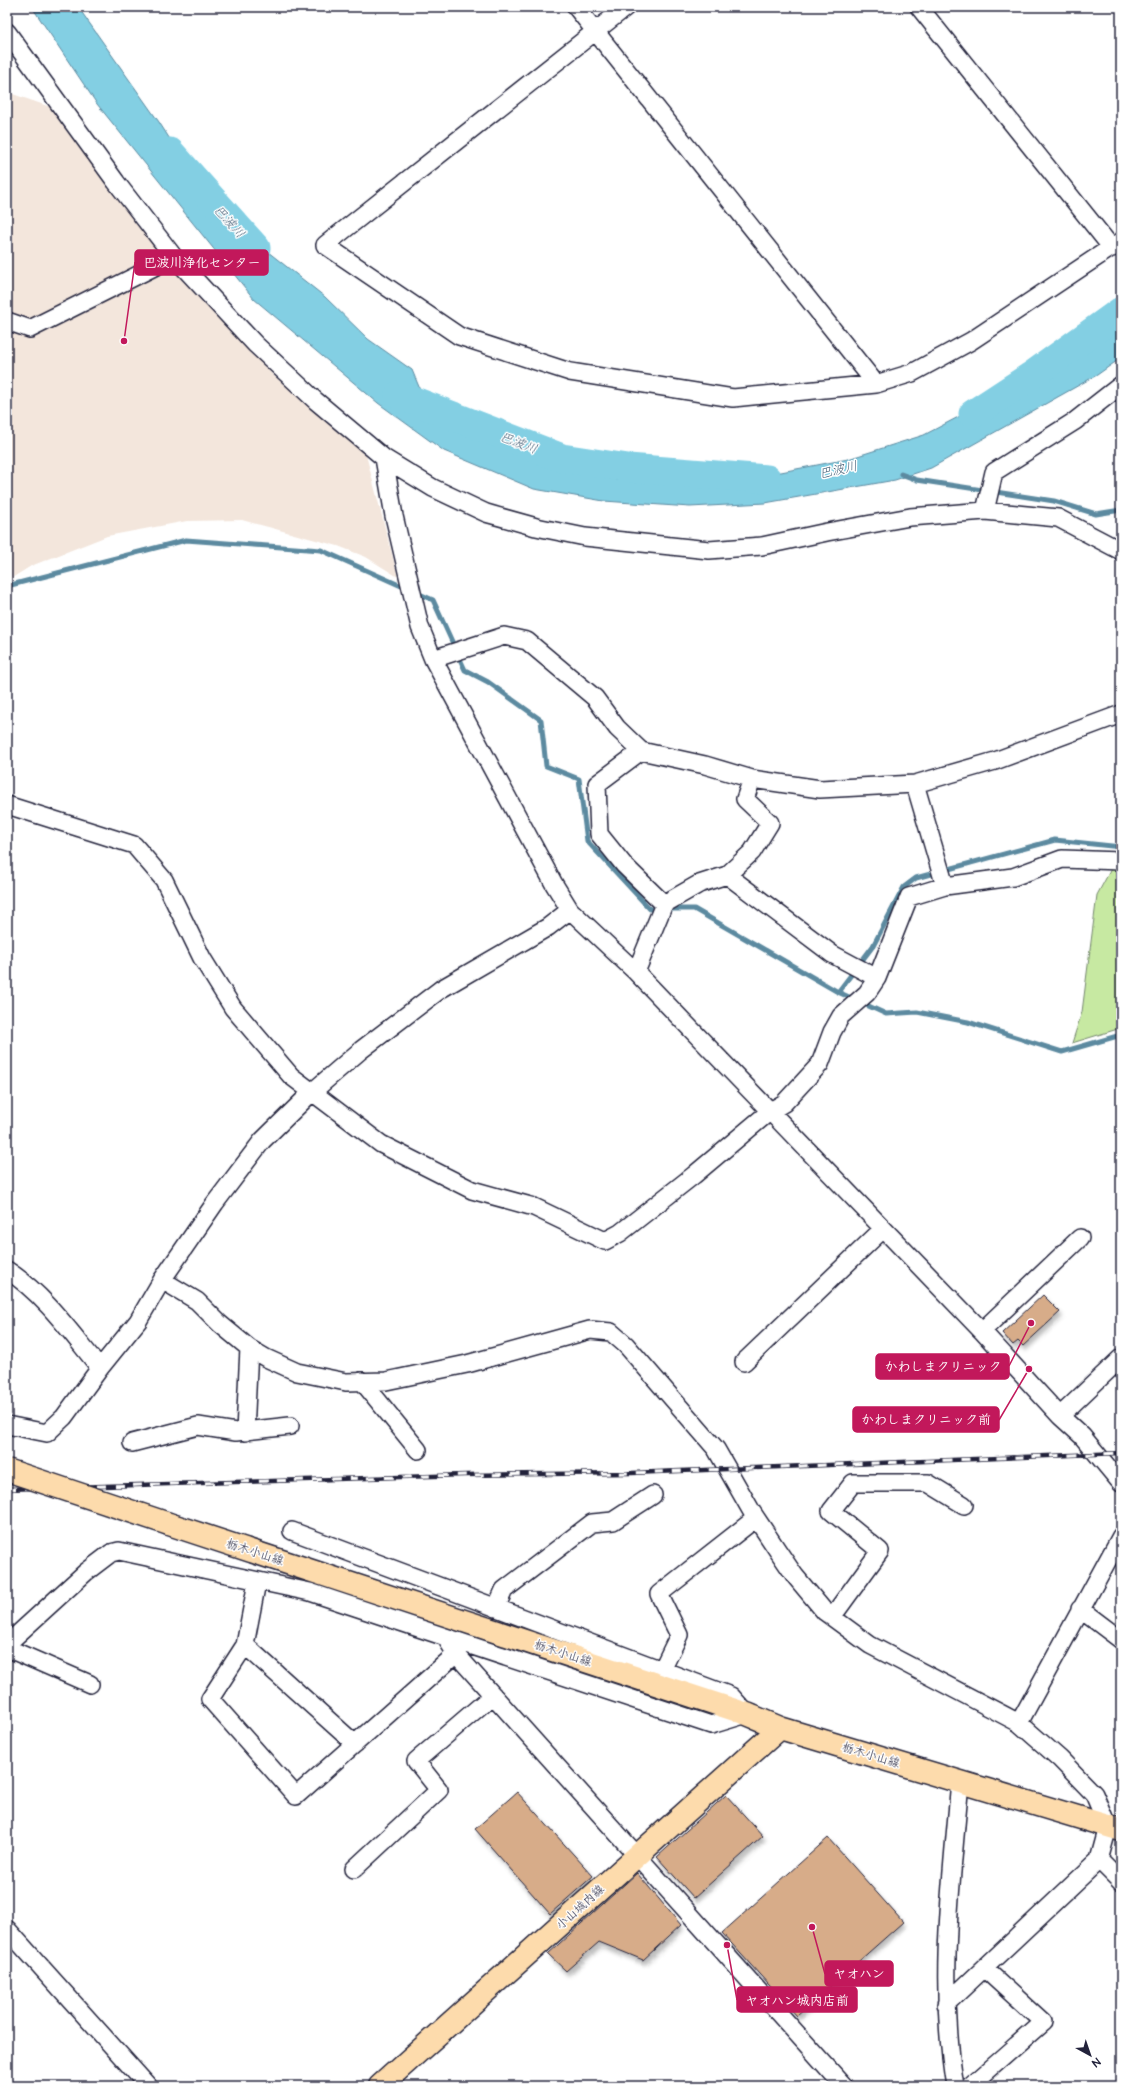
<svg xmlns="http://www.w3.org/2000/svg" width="1128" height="2093" font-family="'Architects Daughter','Klee One',sans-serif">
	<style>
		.built { fill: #f3e6dc }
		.green { fill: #c7e9a2; stroke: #74866e }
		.water { fill: #83cfe3; stroke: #5c8aa0 }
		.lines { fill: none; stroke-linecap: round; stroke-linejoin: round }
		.stream { stroke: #5c8aa0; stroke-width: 5 }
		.river { stroke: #83cfe3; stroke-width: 29 }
		.building { fill: #d7ac89; stroke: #22223b; filter: url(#shadow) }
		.minor-casing { stroke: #22223b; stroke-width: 20 }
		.major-casing { stroke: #22223b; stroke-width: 25 }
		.minor { stroke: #fff; stroke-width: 17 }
		.major { stroke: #fddbac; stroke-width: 22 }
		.rail-casing { stroke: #22223b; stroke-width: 4.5 }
		.rail { stroke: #fff; stroke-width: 3; stroke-dasharray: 9; stroke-linecap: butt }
		.major-bridge-casing { stroke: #22223b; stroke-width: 25; stroke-linecap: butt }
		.major-bridge { stroke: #fddbac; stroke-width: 22 }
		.labels { text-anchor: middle; stroke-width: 3; stroke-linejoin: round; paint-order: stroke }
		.street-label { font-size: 12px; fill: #22223b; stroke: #fff }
		.water-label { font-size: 13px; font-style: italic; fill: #445f76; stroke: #fff }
		.leader { fill: none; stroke: #c2185b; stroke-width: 1.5 }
		.callout-dot { fill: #c2185b; stroke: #fff; stroke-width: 1.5 }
		.callout { fill: #c2185b; stroke: #c2185b; stroke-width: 1.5 }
		.callout-label { font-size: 13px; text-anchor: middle; font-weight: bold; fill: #fff }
	</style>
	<defs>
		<filter id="shadow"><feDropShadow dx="2.5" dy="4.5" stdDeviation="2" flood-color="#0004"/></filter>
	</defs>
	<rect width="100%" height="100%" fill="#fff"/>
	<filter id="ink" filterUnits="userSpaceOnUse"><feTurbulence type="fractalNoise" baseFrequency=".025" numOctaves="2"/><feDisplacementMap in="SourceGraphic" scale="8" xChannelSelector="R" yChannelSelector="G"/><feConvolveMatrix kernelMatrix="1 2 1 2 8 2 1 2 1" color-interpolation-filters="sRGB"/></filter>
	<g filter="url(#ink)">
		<path class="built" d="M7 92 53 108 209 308 272 374 366 455 398 577 366 557 338 546 242 520 187 521 107 536 31 566 7 581Z"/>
		<path class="green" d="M1111 869H1121V1028L1072 1043 1082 1012 1097 895Z"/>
		<path class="water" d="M32 7H78L159 122 206 196 253 240 325 297 368 339 412 370 422 394 445 424 492 444 560 469 617 480H685L781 472 848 459 924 435 1044 372 1121 320V358L1097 375 931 468 895 480 765 503 690 507 604 501 534 489 444 451 378 403 254 299 97 104Z"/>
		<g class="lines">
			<path class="stream" d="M901 474 917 480 1054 501 1096 514 1121 510
				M7 586 186 540 321 550 408 589
				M415 592 433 600 465 670 488 682 541 720 546 766 579 779 587 841 650 909H694L838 992 873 946 904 887 916 878 1055 840 1121 847
				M838 992 886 1014 917 1012 968 1022 1062 1052 1121 1035"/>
			<path class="river" d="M170 152 256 248
				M399 395 562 458 628 468 767 479
				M973 414 1031 376 1121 311"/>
		</g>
		<path class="building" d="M1043 1295 1060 1312 1023 1346 1018 1341 1013 1345 1002 1333Z
			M517 1792 593 1876 550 1914 475 1829Z
			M726 1795 763 1836 694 1898 657 1857Z
			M828 1838 903 1922 797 2016 722 1933Z
			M637 1873 681 1925 643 1960 599 1942 566 1971 548 1954Z"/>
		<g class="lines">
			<defs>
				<path id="minor" d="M576 7 876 384
					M626 7 325 245 459 336 570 372 733 398 876 384 912 373 971 341 1121 241
					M919 7 1112 248
					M7 32 116 182 174 257 255 344 316 401 384 458 394 516 420 627 433 659 554 884 570 910 636 972 685 1023 982 1331 1060 1416 1082 1436 1121 1483
					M7 321 30 329 174 257
					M384 458 433 488 486 513 536 527 585 537 709 550 762 546 827 532 910 517 985 511 1058 518 1121 551
					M985 511 994 472 1075 421 1121 385
					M433 659 504 636 527 641 595 698 617 728 641 751 705 765 752 779 820 789 915 784 995 761 1121 714
					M641 751 597 784 599 834 624 865 664 904
					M915 784 945 886
					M7 805 134 845 164 880 202 958 233 1008 291 1076 381 1144 472 1190 534 1207 605 1241 620 1233 694 1175 769 1112 784 1103 820 1064 832 1032 841 1016 867 993 877 978 909 897 945 886 1013 877 1062 859 1121 861
					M727 875 832 954 877 978
					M636 972 664 904 699 884 727 875 752 852 770 823 745 799 752 779
					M7 1270C45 1295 71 1333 100 1368
					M162 1280 197 1301 220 1324 249 1348 266 1358 297 1372 346 1382 386 1381 467 1364 590 1330 611 1332 626 1345 716 1449 752 1512 778 1551 795 1576 825 1612 870 1645 1019 1723 1060 1759 1094 1794 1108 1827 1099 1860 946 2004
					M982 1331 1080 1238
					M744 1362 883 1229
					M362 1381 418 1450
					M1060 1416 1121 1358
					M7 1425 47 1433 64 1417 100 1368 138 1321 162 1280 215 1203 262 1141 311 1093 361 1050 441 989 548 927 570 910
					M245 1432 249 1348
					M132 1443 198 1426 236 1432 290 1426
					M257 1582 245 1645 210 1699 296 1796 456 1654
					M496 1608 504 1590 592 1523 613 1521 653 1495
					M1080 1609 1121 1640
					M832 1617 880 1551 831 1511 853 1483H928L964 1505
					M446 1638 456 1654 844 2086
					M7 1644 86 1572 111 1553 119 1551 310 1592 711 1725 747 1714 731 1696 292 1531
					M245 1645 355 1744
					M7 1648 90 1684
					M662 1670 679 1635 659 1594 756 1518
					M1019 1723 1121 1536
					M1099 1860 1121 1882
					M354 1869 439 1790 416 1761 493 1695
					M7 1929 148 2086
					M955 2086C938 1985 951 1883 960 1782
					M970 2086 1043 2022 985 1969"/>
				<path id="major" d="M169 1524 747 1714 780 1728 1121 1830
					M380 2086 780 1728"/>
			</defs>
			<use href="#minor" class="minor-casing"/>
			<use href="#major" class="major-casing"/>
			<use href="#minor" class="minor"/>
			<use href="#major" class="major"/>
			<defs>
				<path id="rail" d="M7 1489 465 1475 632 1473 1121 1453"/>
			</defs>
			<use href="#rail" class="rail-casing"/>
			<use href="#rail" class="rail"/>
			<defs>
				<path id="major-bridge" d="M7 1470 169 1524"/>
			</defs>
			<use href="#major-bridge" class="major-bridge-casing"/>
			<use href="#major-bridge" class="major-bridge"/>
		</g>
	</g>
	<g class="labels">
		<g class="street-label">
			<text transform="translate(255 1552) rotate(18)" y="4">栃木小山線</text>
			<text transform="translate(563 1653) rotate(18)" y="4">栃木小山線</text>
			<text transform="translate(871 1755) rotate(17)" y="4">栃木小山線</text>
			<text transform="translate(580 1907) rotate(-42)" y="4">小山城内線</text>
		</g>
		<g class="water-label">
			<text transform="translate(230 221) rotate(48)" y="5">巴波川</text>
			<text transform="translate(519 442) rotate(21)" y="5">巴波川</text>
			<text transform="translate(838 469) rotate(-13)" y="5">巴波川</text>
		</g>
	</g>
	<path class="leader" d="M124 341L135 262M1031 1323L1009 1366M1029 1369L999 1420M812 1927L825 1974M727 1945L737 2000"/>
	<g class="callout-dot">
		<circle cx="124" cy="341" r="4"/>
		<circle cx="1031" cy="1323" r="4"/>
		<circle cx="1029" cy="1369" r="4"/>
		<circle cx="812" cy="1927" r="4"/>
		<circle cx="727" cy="1945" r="4"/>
	</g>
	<g class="callout">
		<rect x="135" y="250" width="133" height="25" rx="4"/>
		<rect x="876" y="1354" width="133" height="25" rx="4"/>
		<rect x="853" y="1407" width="146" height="25" rx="4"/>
		<rect x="825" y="1961" width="68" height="25" rx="4"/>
		<rect x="737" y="1987" width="120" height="25" rx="4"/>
	</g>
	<g class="callout-label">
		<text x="202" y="267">巴波川浄化センター</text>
		<text x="943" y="1371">かわしまクリニック</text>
		<text x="926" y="1424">かわしまクリニック前</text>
		<text x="859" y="1978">ヤオハン</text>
		<text x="797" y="2005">ヤオハン城内店前</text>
	</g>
	<rect width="1128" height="2093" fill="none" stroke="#fff" stroke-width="24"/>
	<rect x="12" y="12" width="1104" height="2069" fill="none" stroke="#22223b" stroke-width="1.5" filter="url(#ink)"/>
	<g transform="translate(1090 2055) rotate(140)" stroke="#ffffff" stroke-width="3" paint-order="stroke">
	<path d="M0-3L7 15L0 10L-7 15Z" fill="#22223b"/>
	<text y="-6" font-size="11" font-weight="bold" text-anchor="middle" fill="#22223b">N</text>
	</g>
</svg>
